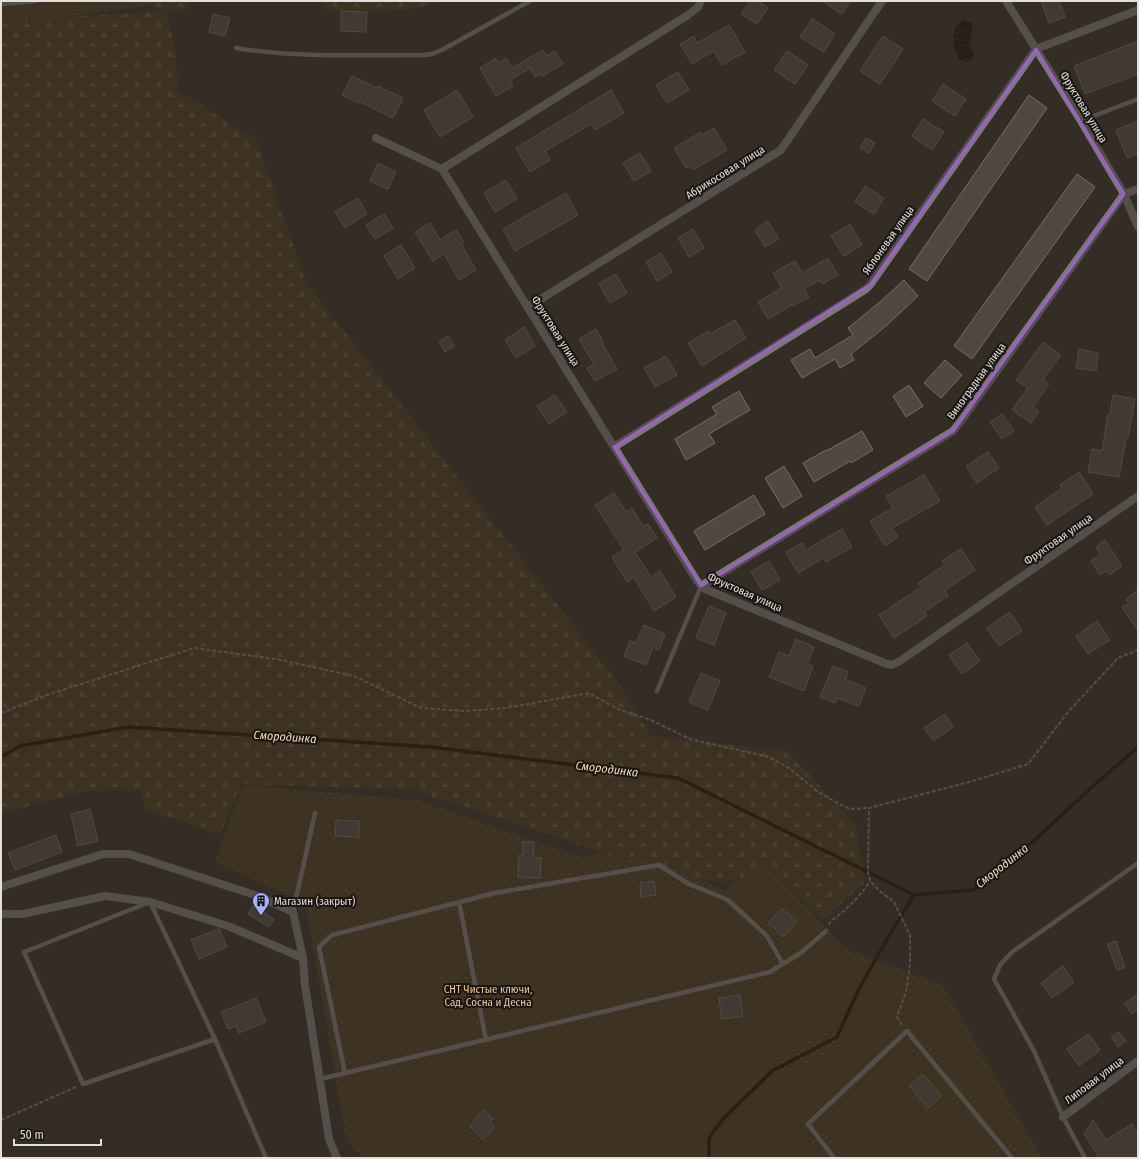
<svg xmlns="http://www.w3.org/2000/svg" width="1139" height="1159" font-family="'Fira Sans Condensed',sans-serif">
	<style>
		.grass { fill: url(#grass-dots) }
		.forest { fill: url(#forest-firs) }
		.water { fill: url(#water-ripples) }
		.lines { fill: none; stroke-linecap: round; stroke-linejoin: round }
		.stream { stroke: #1f0e00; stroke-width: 3.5 }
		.building { fill: #504942; stroke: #756e67 }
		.path { stroke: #7e7873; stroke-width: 2; stroke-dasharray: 4 2; stroke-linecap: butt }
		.lane { stroke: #7c7875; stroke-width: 4.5 }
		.street { stroke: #7c7875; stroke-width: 8 }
		.marked { fill: none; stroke: #9a62c7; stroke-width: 3; stroke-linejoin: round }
		.labels { text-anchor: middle; stroke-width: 4; stroke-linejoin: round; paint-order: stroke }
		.street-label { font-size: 11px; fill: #e3dfdb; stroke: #181513 }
		.poi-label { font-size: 11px; fill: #e3dfdb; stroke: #181513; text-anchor: start }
		.park-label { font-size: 11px; fill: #f3c494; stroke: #181513 }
		.water-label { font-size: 12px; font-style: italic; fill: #f9dcbf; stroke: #181513 }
	</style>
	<defs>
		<pattern id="grass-dots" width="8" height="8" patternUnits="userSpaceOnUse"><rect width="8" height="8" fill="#4b351c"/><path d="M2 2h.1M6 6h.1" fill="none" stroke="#65523c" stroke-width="1.8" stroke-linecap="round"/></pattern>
		<pattern id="forest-firs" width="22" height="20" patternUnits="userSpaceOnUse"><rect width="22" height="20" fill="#4b351c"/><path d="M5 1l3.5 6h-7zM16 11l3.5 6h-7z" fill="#65523c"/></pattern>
		<pattern id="water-ripples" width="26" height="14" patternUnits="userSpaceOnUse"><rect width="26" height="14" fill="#1f0e00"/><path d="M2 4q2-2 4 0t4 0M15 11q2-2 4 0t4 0" fill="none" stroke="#3f3125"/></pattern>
	</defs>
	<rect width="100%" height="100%" fill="#332d26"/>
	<path class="grass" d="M1 1H148L149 6 1 25Z
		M243 785 417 800 583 857 623 843 724 890 762 859 844 948 943 985 1042 1158H362L346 1138 309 924 303 902 215 862Z"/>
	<path class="forest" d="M148 1H190L187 9 167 12 176 55 178 91 256 139 306 282 617 681 651 736 787 751 856 825 864 883 823 920 772 870 720 883 619 858 412 790 241 784 220 835 145 809 141 790 86 791 1 813V21L165 11 149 6Z
		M319 1H440L410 10 326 11Z"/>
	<path class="water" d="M964 20 973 23 970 44 974 55 969 63 958 59 953 40 955 27Z"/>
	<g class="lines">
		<path class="stream" d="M1 757 20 746 128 727 431 747 678 778 914 895 973 890 1014 859 1091 788 1138 747
			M709 1158V1138L722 1120 772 1071 837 1037 859 989 886 941 914 895"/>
	</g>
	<path class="building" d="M750 1H758L768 8 757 24 741 14Z
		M822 1H850L842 14Z
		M1041 1H1059L1065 17 1049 23Z
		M341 11 367 12 366 32 341 31Z
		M213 14 230 18 225 36 209 32Z
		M812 19 835 34 824 52 800 37Z
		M729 25 745 52 722 65 714 51 692 64 680 44 694 36 697 43Z
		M883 36 903 49 880 84 860 71Z
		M1138 41V74L1085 94 1074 66Z
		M543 50 546 56 555 51 563 64 542 76 541 74 535 77 530 68 510 80 513 86 496 96 480 68 496 58 499 63 506 58 512 68Z
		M787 51 808 65 795 84 774 70Z
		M678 72 689 90 667 103 656 85Z
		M352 76 377 88 378 86 403 98 393 118 359 101 358 103 342 95Z
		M943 84 966 99 955 116 932 101Z
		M457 90 473 117 440 137 424 110Z
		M611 90 624 113 595 130 591 124 545 151 550 160 530 172 516 148Z
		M1029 95 1047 108 927 281 909 269Z
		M923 119 944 132 932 150 912 136Z
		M1138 121V154L1127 158 1116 130Z
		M714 128 727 150 693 170 690 166 686 168 674 148 701 132 702 135Z
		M866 138 875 143 869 153 860 148Z
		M640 153 651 171 634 181 623 163Z
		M378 163 396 172 388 189 370 181Z
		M1077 174 1095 187 972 359 954 346Z
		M506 180 517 199 495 212 484 193Z
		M865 186 884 198 874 214 855 202Z
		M566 193 578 215 515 251 503 229Z
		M358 198 367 214 345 228 335 212Z
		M384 214 393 228 375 239 366 225Z
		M768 221 779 239 765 247 755 230Z
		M430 223 440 240 456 230 464 242 461 244 476 270 459 280 444 254 433 261 415 232Z
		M850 224 862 245 844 256 831 236Z
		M693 229 704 248 689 257 678 238Z
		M401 245 415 268 398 279 384 256Z
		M661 253 672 272 657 281 646 262Z
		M828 258 838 275 822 284 820 280 804 289 809 297 792 306V305L768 319 758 302 782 288 773 273 795 261 802 273Z
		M616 274 627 293 610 303 599 284Z
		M904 280 918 296 886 326 851 354 854 360 840 368 835 359 802 378 791 360 810 349 815 358 853 335 848 328 881 301Z
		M735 320 746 338 702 366 688 343 708 331 710 334Z
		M524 327 535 346 516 358 505 340Z
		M596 329 603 342 602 343 617 369 595 381 587 368 594 364 579 339Z
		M448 336 454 346 445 352 439 341Z
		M1043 342 1061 355 1043 379 1049 384 1033 407 1039 411 1031 423 1012 410 1028 388 1016 380Z
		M1079 349 1098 353 1096 371 1076 368Z
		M666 356 677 375 655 387 644 368Z
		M945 360 962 375 941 398 924 383Z
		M909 385 923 406 906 417 893 396Z
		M739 391 750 410 709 434 715 443 686 460 675 439 717 414 712 407Z
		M555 395 567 412 549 424 537 406Z
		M1113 395 1135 399 1128 438H1126L1119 477 1088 472 1092 449 1102 451 1108 414H1110Z
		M1002 414 1014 431 1002 439 990 422Z
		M862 431 873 450 851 463 850 461 814 482 803 463 826 450V451Z
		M988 452 999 468 977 483 966 466Z
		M784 466 802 496 783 508 765 478Z
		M1079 472 1093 494 1047 525 1035 507 1062 488 1060 485Z
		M924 475 940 501 892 528 898 537 885 546 870 521 893 508 886 496Z
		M614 493 626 512 632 508 643 526 648 524 657 538 635 552 651 577 660 571 676 597 654 611 634 578 627 582 612 557 624 550 595 505Z
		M754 495 765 514 705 550 694 531Z
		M842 529 852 547 826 562 823 558 798 573 786 552 802 543 806 550Z
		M1105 540 1122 566 1109 575 1106 571 1100 575 1091 561 1100 554 1096 547Z
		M961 549 975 570 945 590 948 596 924 612 927 616 894 638 879 615 921 587 918 583 945 565 942 561Z
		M769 561 780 580 762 590 751 572Z
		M1138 590V631L1122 607 1129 603 1126 599Z
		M709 606 726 613 714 645 696 638Z
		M1010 612 1022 631 999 646 987 628Z
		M1097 621 1110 640 1088 654 1076 636Z
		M644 625 665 634 659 650 653 647 646 665 624 656 630 641 636 643Z
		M796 639 814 647 807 664 813 666 804 691 769 677 779 652 789 656Z
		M967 643 980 661 962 674 949 655Z
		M833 666 848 672 845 679 866 688 859 706 837 698 835 703 820 697Z
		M701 673 720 681 708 710 689 702Z
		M945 714 953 727 933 741 924 728Z
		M90 809 98 841 78 846 71 814Z
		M336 820 359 821V837L335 836Z
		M56 835 62 852 15 870 8 853Z
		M523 842H534L533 858H541L540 878 518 877 519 855H523Z
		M654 881 656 895 641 897 640 883Z
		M253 906 274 919 269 927 248 914Z
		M782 908 797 922 783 937 768 923Z
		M218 929H220L227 947 199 959 191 940Z
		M1116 941 1125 967 1117 970 1107 944Z
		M1063 966 1074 982 1052 998 1041 983Z
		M1138 994V1010L1132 1014 1124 1004Z
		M740 995 743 1016 722 1019 719 998Z
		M256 998 266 1022 239 1033 236 1026 228 1029 221 1012Z
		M1119 1032 1126 1041 1118 1047 1111 1037Z
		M1088 1034 1100 1050 1079 1066 1067 1049Z
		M923 1074 942 1096 928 1108 909 1086Z
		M483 1110 493 1119 490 1123 495 1127 483 1140 470 1127 474 1122 473 1121Z
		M1093 1120 1106 1140 1132 1124 1138 1134V1158H1099L1084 1134Z"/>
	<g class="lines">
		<path class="path" d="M1 713 47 695 194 648 276 659 354 676 421 708 464 711 506 708 589 693 620 710 651 720 690 739 769 757 789 768 818 792 843 806 851 809 869 808
			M829 925 830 922C846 910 859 898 870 881
			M902 1025 897 1017 906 992 910 964V935L894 902 881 892 870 881 868 872 869 808 973 781 1028 764 1068 712 1118 658 1138 650
			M1 1120 76 1087"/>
		<path class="lane" d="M1 4 36 1
			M236 48C297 58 361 55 423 55L432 54 442 50 530 1
			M1081 121 1138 99
			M657 691 701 586
			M459 902 486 1040
			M293 912 315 813
			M215 1039 83 1084 24 952 150 902 215 1039 266 1158
			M345 1073 319 947 332 935 495 893 659 865 689 884 728 900 767 936 783 964
			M320 1079 770 972 802 952 826 931
			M834 1158 808 1124 907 1031 1012 1158
			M1085 1158 1063 1117 1034 1051 994 979 1000 965 1012 952 1138 863"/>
		<path class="street" d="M1006 1 1081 121 1124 194 1138 227
			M376 138 442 169 697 581 705 589 887 664 892 665 900 661 1138 496
			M442 169 688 15 698 7 701 1
			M528 307 781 150 882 1
			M614 447 866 289 870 285 1036 49 1138 10
			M701 586 953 431 961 421 1124 194 1138 189
			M1 887 103 854H129L258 896 293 912 303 958 305 985 329 1139 337 1158
			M1 914H23L105 896 150 902 228 926 303 958
			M1063 1117 1138 1061"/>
	</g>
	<path d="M0 0H1139V1159H0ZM1036 49 1124 194 953 431 701 586 614 447 870 285Z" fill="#332d26" fill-opacity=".55" fill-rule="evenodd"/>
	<path class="marked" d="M1036 49 1124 194 953 431 701 586 614 447 870 285Z"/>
	<defs>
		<symbol id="building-pin" viewBox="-11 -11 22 30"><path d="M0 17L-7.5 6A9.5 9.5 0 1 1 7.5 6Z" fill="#a6b1fc" stroke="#181513"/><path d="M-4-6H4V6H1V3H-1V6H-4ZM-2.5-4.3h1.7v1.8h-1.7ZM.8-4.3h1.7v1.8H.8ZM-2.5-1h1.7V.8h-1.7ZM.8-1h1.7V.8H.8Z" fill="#111"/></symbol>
	</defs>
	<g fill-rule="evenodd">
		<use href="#building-pin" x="251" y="891" width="20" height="27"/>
	</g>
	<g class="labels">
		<g class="street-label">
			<text transform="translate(1084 107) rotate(59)" y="4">Фруктовая улица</text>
			<text transform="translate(725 172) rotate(-32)" y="4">Абрикосовая улица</text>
			<text transform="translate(888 240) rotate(-55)" y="4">Яблоневая улица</text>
			<text transform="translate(556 331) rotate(58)" y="4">Фруктовая улица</text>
			<text transform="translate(976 381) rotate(-54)" y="4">Виноградная улица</text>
			<text transform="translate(1058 539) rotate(-35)" y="4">Фруктовая улица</text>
			<text transform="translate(745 592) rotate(24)" y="4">Фруктовая улица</text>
			<text transform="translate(1094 1080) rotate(-37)" y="4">Липовая улица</text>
		</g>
		<g class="poi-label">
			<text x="274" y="905">Магазин (закрыт)</text>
		</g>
		<g class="park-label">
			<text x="488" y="993">СНТ Чистые ключи,<tspan x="488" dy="13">Сад, Сосна и Десна</tspan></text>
		</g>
		<g class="water-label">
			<text transform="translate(285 737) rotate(4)" y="4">Смородинка</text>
			<text transform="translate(607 769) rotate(7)" y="4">Смородинка</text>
			<text transform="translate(1002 866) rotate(-38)" y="4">Смородинка</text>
		</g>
	</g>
	<rect width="1139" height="1159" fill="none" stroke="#e3dfdb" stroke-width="4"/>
	<path d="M14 1139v6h87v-6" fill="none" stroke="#e3dfdb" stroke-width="2"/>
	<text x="20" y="1139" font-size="12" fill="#e3dfdb" stroke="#181513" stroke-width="3" paint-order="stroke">50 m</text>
</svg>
